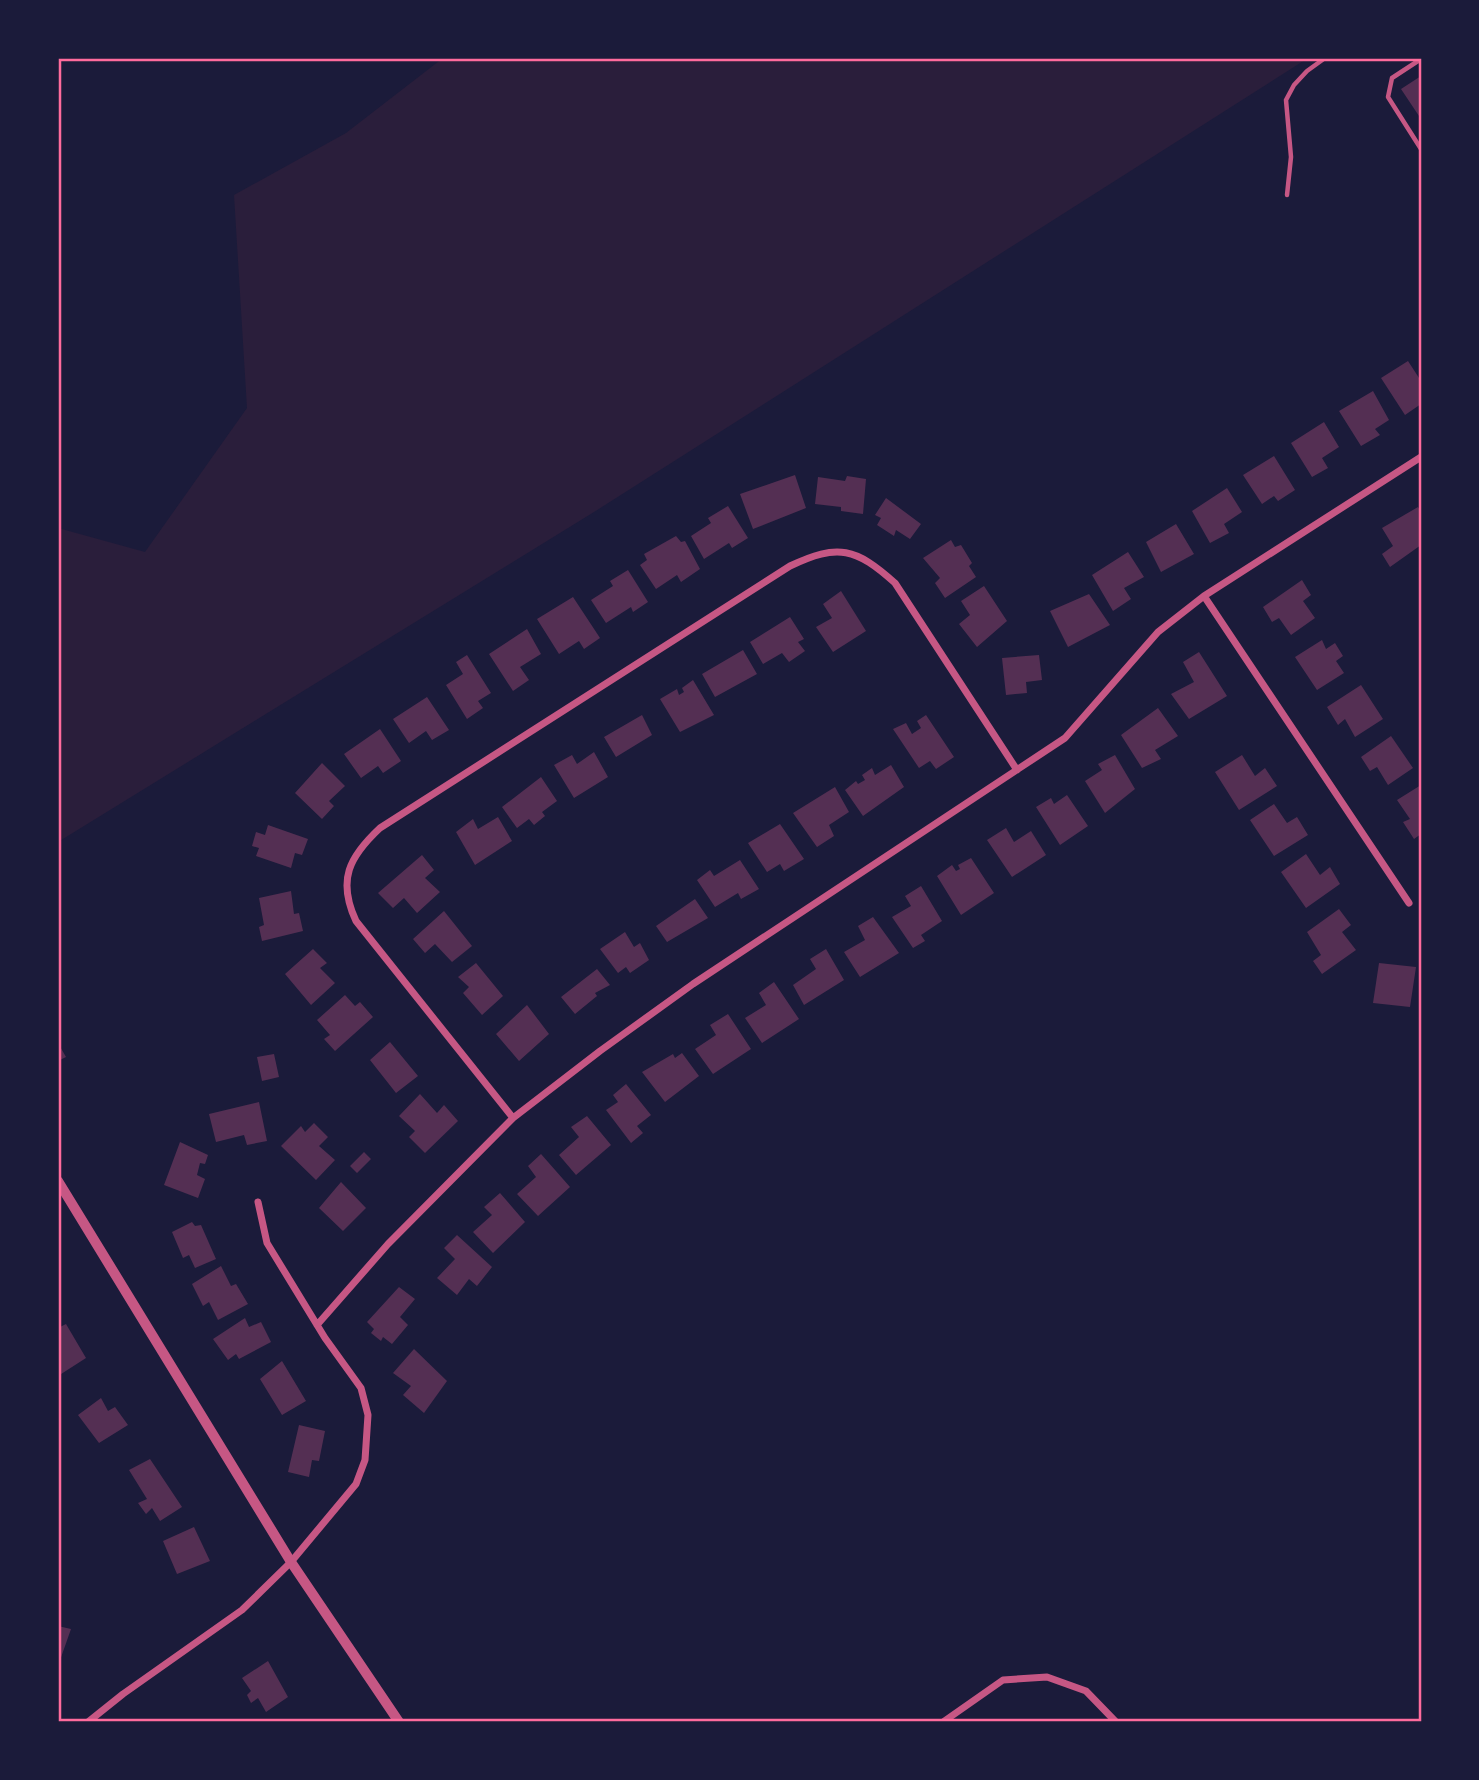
<svg xmlns="http://www.w3.org/2000/svg" width="1479" height="1780" font-family="Signika,sans-serif">
	<style>
		.green { fill: #2a1e3b }
		.building { fill: #542f53 }
		.lines { fill: none; stroke-linecap: round; stroke-linejoin: round }
		.service { stroke: #c65784; stroke-width: 4.5 }
		.minor { stroke: #c65784; stroke-width: 7 }
		.tertiary { stroke: #c65784; stroke-width: 10 }
		.neatline { fill: none; stroke: #ff6b9d; stroke-width: 2.5 }
	</style>
	<rect width="100%" height="100%" fill="#1b1b3a"/>
	<path class="green" d="M443 58H1308L594 512 58 842V528L145 552 247 408 234 195 346 133Z"/>
	<path class="building" d="M1421 76V119L1401 89Z
		M1408 361 1421 381V404L1405 415 1381 378Z
		M1373 391 1389 420 1375 429 1380 435 1361 446 1339 411Z
		M1324 422 1339 447 1322 458 1328 468 1312 477 1291 443Z
		M1274 456 1295 490 1278 501 1274 496 1262 504 1243 475Z
		M795 475 806 508 753 529 740 494Z
		M847 476 866 479 863 514 841 511V507L815 504 818 477 845 481Z
		M1227 488 1242 512 1224 524 1229 533 1210 543 1192 511Z
		M886 498 921 524 910 539 896 530 894 536 877 525 881 518 875 515Z
		M728 506 748 538 732 548 729 543 704 559 691 536 711 523 708 518Z
		M1418 507 1421 512 1419 529 1421 545 1390 567 1382 554 1393 546 1382 528Z
		M1176 524 1194 554 1161 572 1146 542Z
		M676 536 681 542 685 541 700 569 681 582 677 575 656 589 640 565 647 560 644 554Z
		M951 540 955 547 961 545 972 563 969 566 976 577 945 598 935 583 940 578 923 558Z
		M1128 552 1144 577 1124 588 1131 599 1113 611 1092 575Z
		M628 570 648 602 633 612 631 607 606 623 591 600 613 586 610 581Z
		M1302 580 1311 595 1303 601 1315 618 1291 635 1279 618 1272 622 1263 607Z
		M984 586 1007 621 977 647 959 624 970 615 961 601Z
		M841 591 866 631 833 652 816 627 832 618 823 604Z
		M1089 594 1110 625 1068 647 1050 611Z
		M573 597 600 638 584 649 579 641 559 654 537 619Z
		M790 617 804 639 798 642 805 651 789 662 782 653 763 664 750 642Z
		M527 629 541 654 520 667 529 680 513 691 489 654Z
		M1322 640 1326 649 1335 643 1343 656 1336 661 1344 673 1317 690 1295 657Z
		M743 650 757 674 715 697 702 674Z
		M1199 652 1227 696 1189 719 1171 694 1194 682 1183 662Z
		M467 655 491 693 478 701 483 708 467 719 446 685 463 674 456 662Z
		M1039 655 1042 680 1026 682 1027 693 1006 695 1002 658Z
		M693 680 714 715 680 732 660 699 677 689 679 695 684 692 682 688Z
		M1361 685 1383 719 1355 737 1345 719 1338 725 1327 707Z
		M427 697 449 730 432 740 426 731 409 743 393 719Z
		M1158 708 1178 736 1155 750 1161 759 1142 768 1121 735Z
		M642 715 652 735 616 757 604 737Z
		M926 715 954 757 936 769 930 761 919 768 893 729 906 723 912 734 921 728 917 721Z
		M380 729 401 761 383 773 378 766 361 778 344 754Z
		M1391 736 1413 768 1388 785 1377 767 1370 771 1361 757Z
		M594 752 608 777 574 798 554 765 572 755 577 764Z
		M1115 755 1135 789 1105 813 1085 781 1102 770 1098 764Z
		M1242 755 1255 776 1265 768 1277 786 1239 810 1215 772Z
		M322 763 345 786 329 801 334 806 322 819 295 793Z
		M891 765 904 787 863 816 845 790 856 781 858 784 865 780 862 775 872 768 875 775Z
		M541 777 557 801 542 812 545 816 534 825 529 819 517 828 502 807Z
		M1421 785V834L1414 839 1403 822 1410 819 1397 800Z
		M835 787 849 812 829 825 834 836 817 847 793 813Z
		M1067 795 1088 826 1060 845 1036 807 1051 798 1054 804Z
		M1274 804 1287 823 1297 817 1308 835 1274 856 1250 820Z
		M498 817 512 841 475 865 456 832 473 819 478 829Z
		M780 824 804 859 784 871 780 864 767 872 748 843Z
		M268 825 308 839 302 855 295 853 291 868 256 856 259 848 252 846 256 832 265 835Z
		M1006 828 1014 842 1031 831 1046 855 1012 877 987 840Z
		M1306 854 1320 875 1330 867 1340 884 1306 908 1281 872Z
		M422 855 434 870 425 878 440 892 417 913 404 898 393 908 378 893Z
		M971 858 994 893 961 915 937 876 952 865 956 871 960 869 958 865Z
		M740 860 759 889 741 899 738 893 715 907 697 880 710 870 714 876Z
		M921 886 942 921 921 935 925 941 913 948 892 917 911 906 905 896Z
		M291 891 294 914 299 913 303 931 262 941 259 927 264 925 259 898Z
		M695 899 708 918 667 942 656 926Z
		M1339 909 1351 925 1342 932 1356 950 1322 974 1313 961 1321 955 1307 932Z
		M444 911 472 946 452 962 435 944 425 953 413 939Z
		M873 917 899 953 860 977 844 952 865 940 858 926Z
		M625 932 634 947 640 943 649 960 630 973 626 967 618 973 600 949Z
		M313 949 327 963 320 968 335 983 311 1005 285 974Z
		M826 949 844 980 804 1005 793 985 816 969 810 959Z
		M476 963 503 996 482 1015 463 993 469 987 458 977Z
		M1379 963 1416 967 1410 1007 1373 1003Z
		M597 969 610 985 595 993 597 996 575 1014 561 997Z
		M774 982 799 1019 762 1043 745 1018 766 1005 759 993Z
		M345 995 355 1006 360 1002 373 1017 335 1051 324 1039 330 1035 317 1020Z
		M527 1005 549 1034 519 1061 496 1034Z
		M728 1014 751 1049 713 1074 695 1049 716 1035 710 1025Z
		M390 1042 418 1076 396 1093 370 1060Z
		M58 1043 66 1057 58 1061Z
		M682 1053 699 1076 665 1102 642 1072 673 1054 675 1058Z
		M274 1054 279 1077 262 1081 257 1057Z
		M626 1084 651 1115 637 1126 643 1133 631 1143 606 1110 618 1102 613 1095Z
		M420 1094 437 1113 444 1105 458 1121 425 1153 409 1137 415 1131 399 1116Z
		M259 1102 267 1141 247 1145 244 1135 216 1142 209 1114Z
		M587 1116 611 1145 576 1175 559 1155 579 1137 571 1127Z
		M314 1123 328 1137 319 1146 335 1160 316 1180 281 1146 301 1126 305 1132Z
		M180 1142 208 1155 205 1164 200 1163 197 1175 205 1179 198 1198 164 1185Z
		M364 1152 371 1159 357 1173 350 1166Z
		M541 1154 570 1187 538 1216 517 1194 536 1177 528 1166Z
		M341 1182 366 1208 343 1231 319 1208Z
		M500 1193 525 1222 493 1253 473 1232 492 1215 484 1207Z
		M192 1222 195 1226 201 1225 216 1259 195 1268 189 1255 183 1258 172 1232Z
		M457 1235 492 1267 477 1286 469 1279 457 1295 437 1278 455 1259 444 1248Z
		M221 1266 231 1286 236 1284 248 1304 218 1320 209 1302 203 1306 192 1284Z
		M399 1287 415 1299 400 1317 408 1325 392 1344 383 1337 381 1341 371 1333 374 1329 367 1322Z
		M245 1318 249 1327 261 1322 271 1342 239 1359 236 1354 228 1360 213 1339Z
		M66 1324 86 1358 58 1376V1328Z
		M414 1349 447 1381 424 1413 403 1395 411 1386 393 1373Z
		M282 1361 306 1401 282 1415 260 1379Z
		M101 1398 108 1411 115 1407 128 1425 99 1443 78 1415Z
		M299 1425 325 1431 319 1461 312 1460 309 1477 288 1472Z
		M150 1459 182 1507 160 1521 152 1508 146 1514 138 1503 147 1499 129 1470Z
		M194 1527 210 1561 177 1574 163 1541Z
		M58 1626 71 1629 58 1666Z
		M268 1661 288 1697 266 1712 258 1698 251 1703 247 1695 251 1691 242 1678Z"/>
	<g class="lines">
		<path class="service" d="M1421 59 1392 78 1388 97 1421 149
			M1287 195 1291 157 1286 100 1294 85 1307 71 1325 58"/>
		<path class="minor" d="M1204 596 1409 903
			M513 1118 356 921C337 880 349 857 380 828L790 566C838 543 856 548 895 583L1017 770
			M317 1325 388 1244 513 1118 600 1051 693 984 1065 738 1158 632 1204 596 1421 457
			M88 1722 123 1694 242 1610 291 1562 356 1484 365 1460 368 1415 361 1388 325 1338 267 1243 258 1202
			M943 1722 1003 1680 1047 1677 1086 1691 1116 1722"/>
		<path class="tertiary" d="M58 1181 291 1562 399 1722"/>
	</g>
	<rect width="1479" height="1780" fill="none" stroke="#1b1b3a" stroke-width="119"/>
	<rect x="60" y="60" width="1360" height="1660" class="neatline"/>
</svg>
